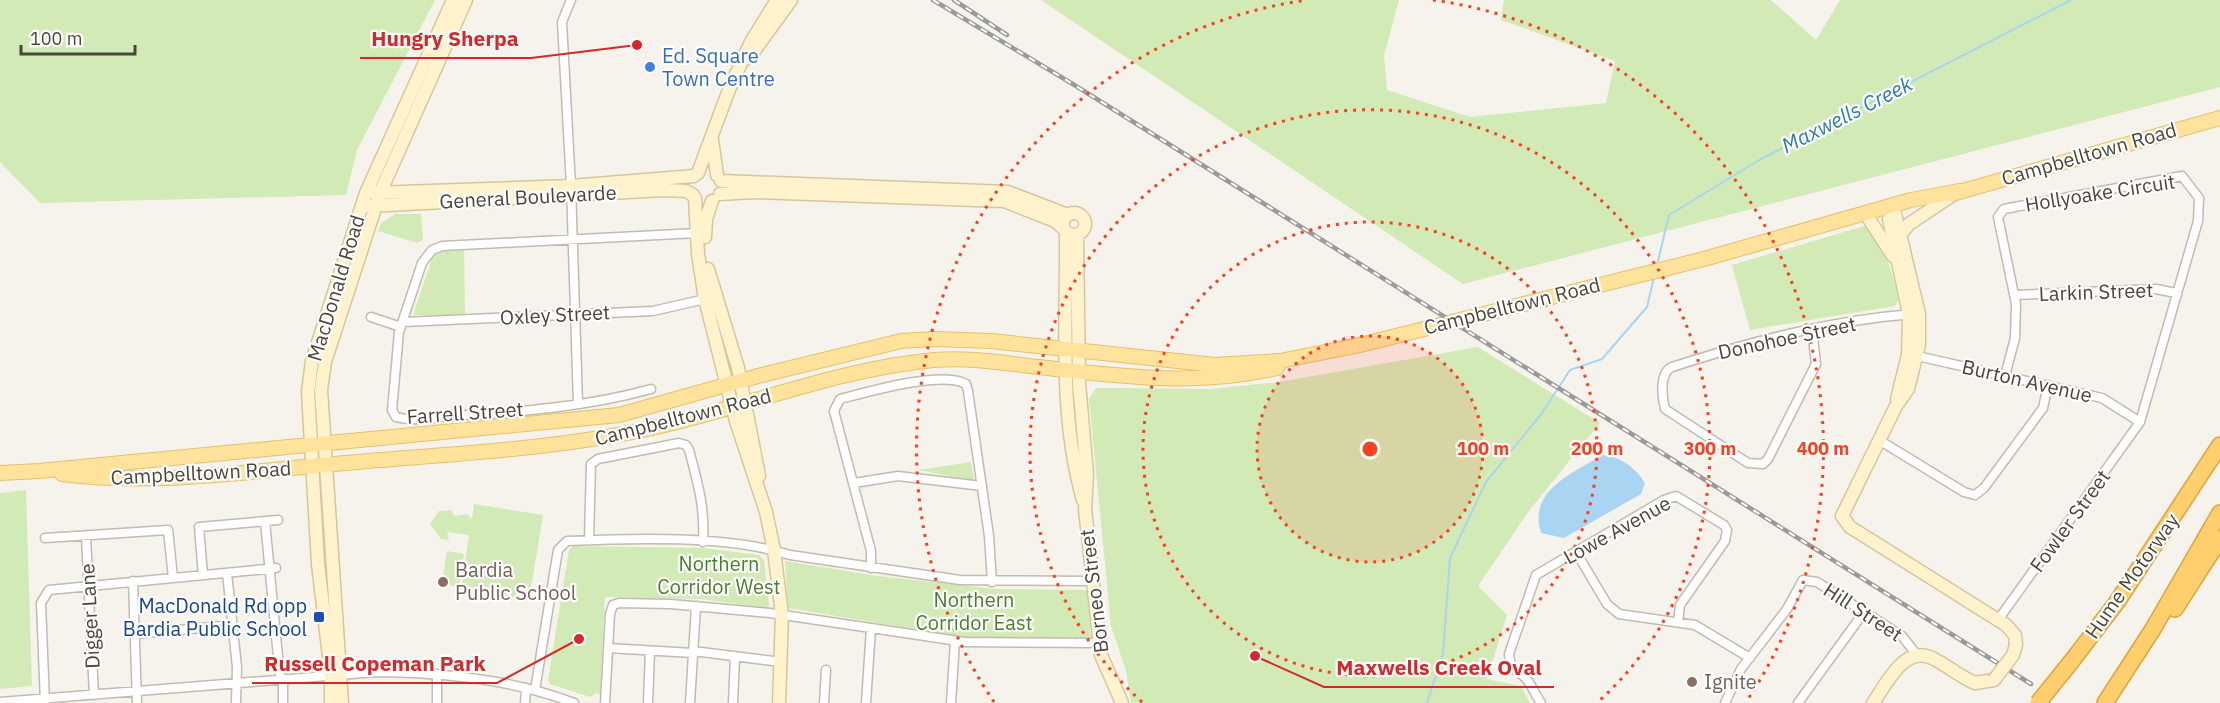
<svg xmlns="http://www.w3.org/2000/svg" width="2220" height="703" font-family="'IBM Plex Sans',sans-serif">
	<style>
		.green { fill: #d2eab5 }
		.water { fill: #a9d4f2 }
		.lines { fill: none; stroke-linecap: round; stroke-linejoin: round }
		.stream { stroke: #a9d4f2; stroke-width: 2 }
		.street-casing { stroke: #c2bbae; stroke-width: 11 }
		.secondary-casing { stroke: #d6c79b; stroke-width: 15 }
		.primary-casing { stroke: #e6c16a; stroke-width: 16 }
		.highway-casing { stroke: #e0a43c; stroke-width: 18 }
		.street { stroke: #fff; stroke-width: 8 }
		.secondary { stroke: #fff3cd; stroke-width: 12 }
		.primary { stroke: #ffe39c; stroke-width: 14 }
		.highway { stroke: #ffcf6e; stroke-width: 15 }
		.rail-casing { stroke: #9a9a9a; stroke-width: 4.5 }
		.rail { stroke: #fff; stroke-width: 2; stroke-dasharray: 7; stroke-linecap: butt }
		.secondary-bridge-casing { stroke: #d6c79b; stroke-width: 15; stroke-linecap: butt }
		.highway-bridge-casing { stroke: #e0a43c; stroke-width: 18; stroke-linecap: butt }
		.secondary-bridge { stroke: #fff3cd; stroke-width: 12 }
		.highway-bridge { stroke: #ffcf6e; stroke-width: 15 }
		.ring { fill: none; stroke: #fc3f1d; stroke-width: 3; stroke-dasharray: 3 6 }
		.shop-dot { fill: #3f7fe0; stroke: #fff; stroke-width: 2 }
		.education-dot { fill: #8d6e63; stroke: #fff; stroke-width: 2 }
		.transit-dot { fill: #1a4fb4; stroke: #fff; stroke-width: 2 }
		.labels { text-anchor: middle; stroke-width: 4.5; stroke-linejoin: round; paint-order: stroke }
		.shop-label { font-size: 20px; fill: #366cbe; stroke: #fff; text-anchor: start }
		.street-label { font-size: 20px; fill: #4b4439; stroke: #fff }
		.park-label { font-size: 20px; fill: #4a7f2a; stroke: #fff }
		.education-label { font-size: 20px; fill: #785e54; stroke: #fff; text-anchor: start }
		.transit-label { font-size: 20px; fill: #164399; stroke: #fff; text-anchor: end }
		.water-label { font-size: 21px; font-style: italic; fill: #2e7ab2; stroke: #fff }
		.centre { fill: #fc3f1d; stroke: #fff; stroke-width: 3 }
		.ring-label { font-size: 18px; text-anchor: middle; font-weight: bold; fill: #fc3f1d; stroke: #fff; stroke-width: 4.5; stroke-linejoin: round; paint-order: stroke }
		.leader { fill: none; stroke: #d62828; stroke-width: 2 }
		.callout-dot { fill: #d62828; stroke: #fff; stroke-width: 2 }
		.callout-label { font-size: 21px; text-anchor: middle; font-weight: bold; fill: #d62828; stroke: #fff; stroke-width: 4.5; stroke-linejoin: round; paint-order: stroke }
	</style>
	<rect width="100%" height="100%" fill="#f6f3ec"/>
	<path class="green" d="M0 0H435L357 150 346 195 40 203 0 162Z
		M1041 0H1399L1384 55 1387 90 1470 117 1606 103 1615 61 1501 20 1504 0H1771L1816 40 1840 0H2220V87L1463 284Z
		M395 214H421L423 240 417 243 378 231 381 223Z
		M1864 226C1885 236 1893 279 1899 299L1895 306 1750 330 1732 265Z
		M464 249 465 315H413L433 256 441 251Z
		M1478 347 1600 423 1528 512 1478 586 1507 615 1487 679 1521 686 1530 703H1131L1126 671 1111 626 1089 399 1096 388 1210 389 1279 382Z
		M971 462 974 481 918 470Z
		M26 490 32 686 0 689V493Z
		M474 504 543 515 529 600 461 589 469 535 447 532 449 540 441 539 430 524 439 511 451 510 454 516 467 514 472 519Z
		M573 546 703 548 759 555 764 560 769 605 766 608 701 599 605 597 600 695 597 693 590 697 550 684 548 680 569 550Z
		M447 551 464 554 459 587 442 584Z
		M785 561 877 576 996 589 1087 590 1091 638 963 637 788 608Z"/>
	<path class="water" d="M1602 455C1621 457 1635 467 1645 483L1641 494 1564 538 1541 533C1528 490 1572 474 1602 455Z"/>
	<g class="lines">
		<path class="stream" d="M1658 261 1669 215 1761 159 2071 0
			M1427 703 1443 654 1450 558 1486 482 1542 413 1570 370 1602 359 1647 307 1654 277"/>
		<defs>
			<path id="street" d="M571 0 562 22 571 186 578 404
				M2015 295 2156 289 2176 293
				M371 317 401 327
				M403 322 653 311 705 299
				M1812 330 1816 364 1768 459 1763 464 1748 463 1665 409C1662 397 1659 373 1672 367 1750 342 1831 320 1913 314
				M1913 355 2102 398 2140 422
				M651 389C587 407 518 412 451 416 434 417 413 422 396 417L392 410 399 332 422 263 432 250 442 246 697 233
				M1879 440 1964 492 1975 495 1984 488 2043 408 2048 385
				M854 483 898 476 982 486
				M265 521 280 678
				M86 537 94 695
				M45 538 168 530 173 578
				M589 540 591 464 598 459 679 443 686 445 689 450C698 484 705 507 703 542
				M1576 552 1607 604 1619 614 1695 625 1750 658
				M871 568V551L834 411 840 399C867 392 942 370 966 384L968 391 989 536 992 582
				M227 573 237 667 236 703
				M203 575 199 527 278 520
				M133 581 137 703
				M1998 620 2140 422 2198 221 2199 198 2182 176 2004 209 1998 217 2016 304 2015 338 2005 376
				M135 634 233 625
				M608 648 693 653
				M693 651 781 662
				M283 678V703
				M535 690 558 550 567 541C633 538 728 535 790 555L960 580 1093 581
				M0 702 377 672C444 673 512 679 574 703
				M45 703 41 603 49 590 276 568
				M437 703V674
				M525 703 526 688
				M605 703 610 614 613 605 619 603 671 604 770 613 965 642 1099 643
				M648 703 650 651
				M690 703 696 606
				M733 703 735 657
				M824 703 826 670
				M866 703 871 628
				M951 703 955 641
				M1541 703C1536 696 1533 688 1528 681 1519 668 1511 675 1509 654L1536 575 1664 500 1676 496 1724 525 1727 530 1725 541 1680 605 1678 622
				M1725 703 1741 669 1787 609 1803 580 1817 582 1902 636 1916 654
				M1798 703 1864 612"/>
			<path id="secondary" d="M749 58 791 0
				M712 140 717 175
				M698 173 730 87 751 42 777 0
				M721 181 1008 192 1068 215
				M373 193 571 186 694 176
				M720 194 754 192 1004 201 1055 221 1064 229
				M695 198 698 254 705 299 736 421 766 512 774 550 782 615 779 703
				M1893 205 1919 314V345L1908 389 1896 406 1842 516 1850 527 2006 625 2015 635 2016 645
				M369 206 665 190 686 191 693 195
				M1063 224a11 11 0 1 1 22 0a11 11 0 1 1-22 0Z
				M1869 219 1893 256
				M1889 219 1909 314 1908 355 1897 399
				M1066 232C1067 322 1058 412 1083 500
				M1901 234 1909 224 1957 192
				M1077 235 1079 383 1087 474 1085 510 1088 535 1101 655 1122 703
				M705 237 706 219 712 201
				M708 269 738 368 759 476
				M331 703V673L318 564 308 392 312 361 366 193 453 0
				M342 703 321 390 325 362 380 193 466 0
				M1873 703C1887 683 1905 643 1934 659 1948 666 1960 677 1975 683L1994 680"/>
			<path id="primary" d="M1952 194 2220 118
				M0 473 39 471 619 415 758 376 901 341 935 339 991 341 1215 365 1280 361 1360 345 1704 259 1911 200 1959 191
				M62 474C157 486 251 471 345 463 447 454 551 450 652 428 746 407 837 369 934 360 968 357 1003 363 1038 367 1119 376 1197 387 1277 368"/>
			<path id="highway" d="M2175 609 2220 539
				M2071 662 2117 602 2220 445
				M2105 703 2153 629 2220 513"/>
		</defs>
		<use href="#street" class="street-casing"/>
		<use href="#secondary" class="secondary-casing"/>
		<use href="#primary" class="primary-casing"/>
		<use href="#highway" class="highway-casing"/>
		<use href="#street" class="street"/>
		<use href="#secondary" class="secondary"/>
		<use href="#primary" class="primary"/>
		<use href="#highway" class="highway"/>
		<defs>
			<path id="rail" d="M933 0 1076 86 2031 684
				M954 0 1007 35"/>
		</defs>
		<use href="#rail" class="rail-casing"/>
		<use href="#rail" class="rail"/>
		<defs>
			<path id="secondary-bridge" d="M1994 680 2013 655 2016 645"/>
			<path id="highway-bridge" d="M2038 703 2071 662"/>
		</defs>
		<use href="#secondary-bridge" class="secondary-bridge-casing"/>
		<use href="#highway-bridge" class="highway-bridge-casing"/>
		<use href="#secondary-bridge" class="secondary-bridge"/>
		<use href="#highway-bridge" class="highway-bridge"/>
	</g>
	<circle cx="1370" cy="449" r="113" fill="#fc3f1d" fill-opacity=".12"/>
	<g class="ring">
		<circle cx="1370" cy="449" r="113"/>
		<circle cx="1370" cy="449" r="227"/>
		<path d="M1142 702A340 340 0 1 1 1598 702"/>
		<path d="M994 702A453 453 0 0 1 1307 0M1433 0A453 453 0 0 1 1746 702"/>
	</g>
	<circle class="shop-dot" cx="650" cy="67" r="6"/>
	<g class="education-dot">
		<circle cx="443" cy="582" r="6"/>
		<circle cx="1692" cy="682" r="6"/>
	</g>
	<rect class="transit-dot" x="313" y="611" width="12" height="12" rx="3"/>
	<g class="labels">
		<g class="shop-label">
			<text x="662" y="63">Ed. Square<tspan x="662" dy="23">Town Centre</tspan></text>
		</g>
		<g class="street-label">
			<text transform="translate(2089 154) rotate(-16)" y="7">Campbelltown Road</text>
			<text transform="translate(2100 193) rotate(-9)" y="7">Hollyoake Circuit</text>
			<text transform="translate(528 197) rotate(-3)" y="7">General Boulevarde</text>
			<text transform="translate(336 288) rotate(-73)" y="7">MacDonald Road</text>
			<text transform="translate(2096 292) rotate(-2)" y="7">Larkin Street</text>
			<text transform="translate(1512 306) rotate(-14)" y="7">Campbelltown Road</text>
			<text transform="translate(555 315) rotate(-3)" y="7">Oxley Street</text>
			<text transform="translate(1787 338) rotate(-12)" y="7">Donohoe Street</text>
			<text transform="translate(2027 381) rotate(13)" y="7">Burton Avenue</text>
			<text transform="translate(465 413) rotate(-4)" y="7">Farrell Street</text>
			<text transform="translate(683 417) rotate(-14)" y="7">Campbelltown Road</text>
			<text transform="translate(201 473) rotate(-3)" y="7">Campbelltown Road</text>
			<text transform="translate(2070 521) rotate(-54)" y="7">Fowler Street</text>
			<text transform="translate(1617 530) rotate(-29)" y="7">Lowe Avenue</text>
			<text transform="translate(2132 576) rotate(-55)" y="7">Hume Motorway</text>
			<text transform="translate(1094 591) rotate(-97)" y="7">Borneo Street</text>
			<text transform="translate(1863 612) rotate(33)" y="7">Hill Street</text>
			<text transform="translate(90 616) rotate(-93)" y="7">Digger Lane</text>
		</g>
		<g class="park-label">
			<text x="719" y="571">Northern<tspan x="719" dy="23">Corridor West</tspan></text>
			<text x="974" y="607">Northern<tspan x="974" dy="23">Corridor East</tspan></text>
		</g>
		<g class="education-label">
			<text x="455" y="577">Bardia<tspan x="455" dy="23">Public School</tspan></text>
			<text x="1704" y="689">Ignite</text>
		</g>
		<g class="transit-label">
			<text x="307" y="613">MacDonald Rd opp<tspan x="307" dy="23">Bardia Public School</tspan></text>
		</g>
		<g class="water-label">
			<text transform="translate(1847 115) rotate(-27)" y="7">Maxwells Creek</text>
		</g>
	</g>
	<circle cx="1370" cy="449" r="9" class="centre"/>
	<g class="ring-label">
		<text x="1483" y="455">100 m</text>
		<text x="1597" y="455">200 m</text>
		<text x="1710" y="455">300 m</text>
		<text x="1823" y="455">400 m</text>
	</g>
	<path class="leader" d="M637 45L531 58H360M579 639L497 683H252M1255 656L1324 687H1554"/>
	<g class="callout-dot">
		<circle cx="637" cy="45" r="6"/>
		<circle cx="579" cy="639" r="6"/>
		<circle cx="1255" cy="656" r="6"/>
	</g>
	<g class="callout-label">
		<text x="445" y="46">Hungry Sherpa</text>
		<text x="375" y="671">Russell Copeman Park</text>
		<text x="1439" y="675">Maxwells Creek Oval</text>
	</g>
	<path d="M21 45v9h114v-9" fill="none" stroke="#4b4439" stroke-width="3"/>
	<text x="30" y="45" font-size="18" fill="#4b4439" stroke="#ffffff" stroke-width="4.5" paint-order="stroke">100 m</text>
</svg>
